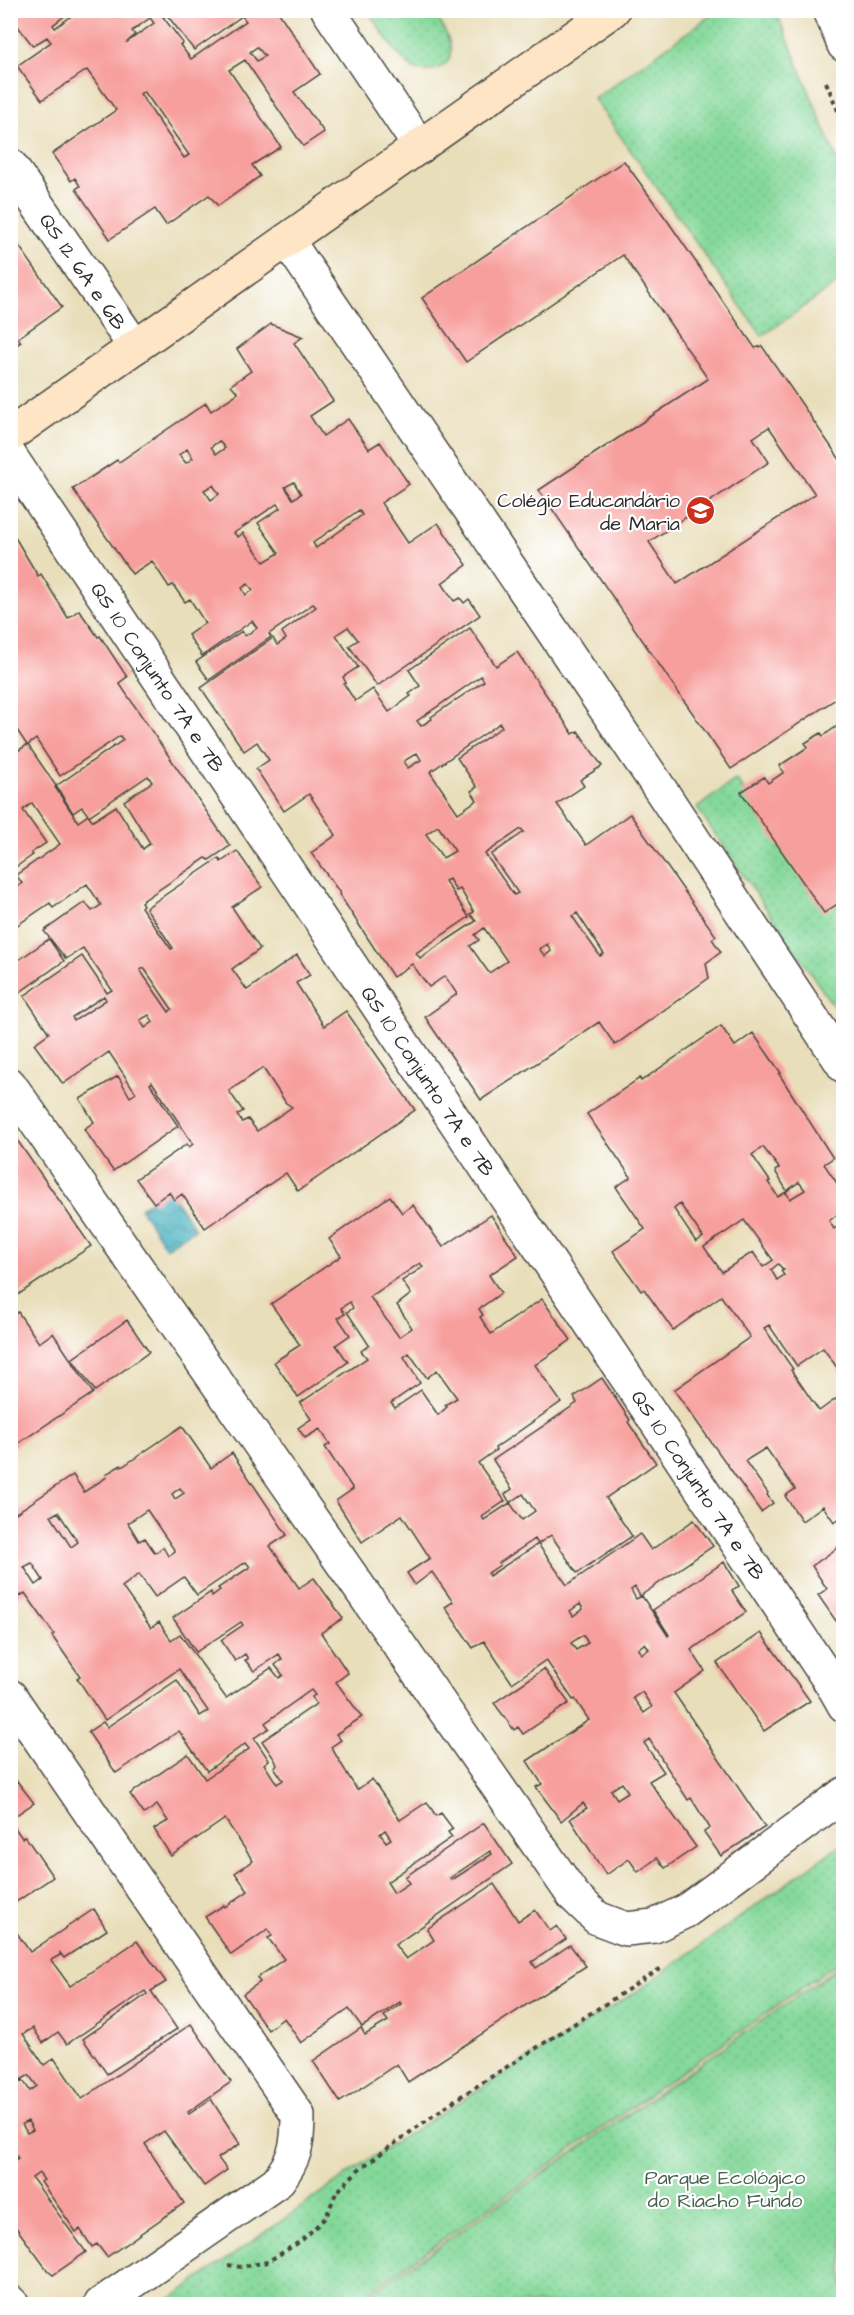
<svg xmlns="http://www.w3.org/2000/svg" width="854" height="2315" font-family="'Architects Daughter',sans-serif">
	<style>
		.grass { fill: url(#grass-dots); stroke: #588262; stroke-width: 1.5 }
		.water { fill: url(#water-waves); stroke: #386e76; stroke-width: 1.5 }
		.building { fill: #f79f9c; fill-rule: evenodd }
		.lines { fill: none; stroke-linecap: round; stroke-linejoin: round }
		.street-casing { stroke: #484640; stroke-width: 36 }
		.secondary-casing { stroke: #484640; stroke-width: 36 }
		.path { stroke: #484640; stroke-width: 4; stroke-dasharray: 4.5 4.5; stroke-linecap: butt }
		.street { stroke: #fff; stroke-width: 33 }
		.secondary { stroke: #fde5c5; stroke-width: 33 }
		.labels { text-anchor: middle; stroke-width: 4.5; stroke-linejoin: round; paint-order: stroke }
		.street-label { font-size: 20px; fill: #2b2b2b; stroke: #fff }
		.poi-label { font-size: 20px; fill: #2b2b2b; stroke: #fff; text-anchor: end }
		.park-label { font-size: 20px; fill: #465f4c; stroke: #fff }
	</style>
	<defs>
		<pattern id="grass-dots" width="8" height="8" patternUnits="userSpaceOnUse" patternTransform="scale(1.5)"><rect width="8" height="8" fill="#84d89a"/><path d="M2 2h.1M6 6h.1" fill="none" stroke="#72ba85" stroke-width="1.8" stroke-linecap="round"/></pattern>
		<pattern id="water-waves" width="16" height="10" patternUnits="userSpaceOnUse" patternTransform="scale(1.5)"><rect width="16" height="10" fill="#44b1c0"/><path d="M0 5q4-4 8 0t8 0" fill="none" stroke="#39909c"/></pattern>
	</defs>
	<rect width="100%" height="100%" fill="#fff"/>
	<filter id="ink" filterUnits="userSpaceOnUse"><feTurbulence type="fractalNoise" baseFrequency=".0167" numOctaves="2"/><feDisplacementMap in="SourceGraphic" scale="12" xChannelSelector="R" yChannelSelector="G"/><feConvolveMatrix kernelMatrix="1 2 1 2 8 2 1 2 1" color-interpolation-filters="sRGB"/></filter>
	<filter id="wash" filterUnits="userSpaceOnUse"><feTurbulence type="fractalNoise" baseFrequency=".008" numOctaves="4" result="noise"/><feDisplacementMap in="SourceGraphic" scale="24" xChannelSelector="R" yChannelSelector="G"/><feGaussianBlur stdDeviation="1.35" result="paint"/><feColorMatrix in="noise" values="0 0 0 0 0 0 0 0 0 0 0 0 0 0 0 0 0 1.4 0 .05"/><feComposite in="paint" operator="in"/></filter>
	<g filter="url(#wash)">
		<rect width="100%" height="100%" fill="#e9deba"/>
		<path class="grass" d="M368 11H433C444 27 467 63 432 70 426 72 420 72 414 69 395 56 381 29 368 11Z
			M717 11H776L843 174V279L762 336 594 99Z
			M736 779 823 898 843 884V1020L697 808Z
			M843 1843V1959L351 2304H163L387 2147 636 1992Z
			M843 1964V2304H356Z"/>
		<path class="water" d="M169 1189 195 1229 166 1248 140 1208Z"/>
		<g id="blocks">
			<path class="building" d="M10 10H72L53 25 55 28 77 12 75 10H277L320 74 294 92 324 132 303 146 245 60 229 70 281 147 252 165 260 176 218 206 209 195 166 225 155 209 110 239 76 189 80 186 75 178 71 181 52 154 116 110 87 70 42 100 17 66 51 42 47 37 33 46 10 16ZM167 15 194 50 242 16 246 21 191 59 180 45 183 43 163 17ZM150 18 154 23 126 43 135 35 132 31ZM257 47 265 56 257 61 250 52ZM144 91 189 155 184 158 140 94Z
				M624 161 669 223 755 348 762 346 843 464V694L731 769 539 490 708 379 623 255 466 362 422 298ZM769 427 815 494 677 584 649 542 769 462 753 438Z
				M10 233 62 307 18 338 21 342 10 349Z
				M271 324 303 337 294 343 333 401 310 416 323 436 348 419 369 449 380 442 409 484 381 503 408 543 438 523 467 565 442 583 454 601 460 598 464 603 469 599 480 615 377 686 349 646 358 640 348 627 336 635 358 667 343 677 346 683 344 684 355 701 373 689 389 712 411 696 409 694 420 686 409 670 470 628 496 666 517 652 573 734 578 731 602 766 580 780 584 786 557 804 586 845 630 814 716 936 712 939 721 952 706 963 709 978 615 1045 599 1022 481 1100 425 1017 457 994 445 976 429 987 412 964 393 977 339 894 340 893 311 853 336 835 309 794 284 811 256 769 269 760 257 742 244 751 201 688 273 638 277 645 286 639 282 632 316 607 313 604 269 634 271 637 209 680 196 662 242 631 245 636 257 628 252 621 202 656 188 635 205 623 190 599 185 602 173 585 169 587 152 561 132 574 73 489 117 460 119 462 206 403 211 411 238 393 231 385 251 371 237 349ZM219 441 225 448 216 454 211 447ZM187 449 193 458 186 463 179 455ZM294 482 301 494 293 499 285 487ZM213 485 219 494 211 500 204 490ZM277 504 280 508 258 523 279 553 264 562 243 533 238 537 234 533ZM359 510 362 515 316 548 313 543ZM248 584 253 590 246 595 242 588ZM481 676 484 681 431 717 432 719 421 726 417 721ZM500 723 502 727 457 758 477 787 471 791 477 800 458 813 430 772ZM417 753 421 760 408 768 404 761ZM438 826 455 851 443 858 426 834ZM521 829 524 832 491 855 518 893 514 895 485 854ZM449 879 456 891 460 889 462 892 474 912 470 914 476 921 420 958 416 953 469 917 445 881ZM577 913 604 954 600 956 572 916ZM484 928 507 961 489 973 470 946 479 940 475 935ZM547 944 551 951 545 956 539 949Z
				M13 534 38 576 41 574 68 618 79 610 98 637 100 636 127 677 119 683 230 846 209 860 206 858 141 902 143 905 141 907 171 949 173 948 146 908 219 858 221 862 237 851 262 887 232 907 260 949 232 969 247 990 297 955 310 975 296 983 324 1026 346 1011 415 1110 298 1191 286 1173 205 1228 182 1194 174 1200 169 1192 154 1203 136 1179 187 1144 189 1147 193 1144 152 1082 150 1084 178 1126 113 1171 84 1129 94 1122 80 1099 118 1076 130 1097 136 1093 109 1052 63 1084 34 1044 49 1033 24 996 82 956 107 993 112 990 83 948 66 959 44 931 85 902 92 911 101 905 87 884 53 908 50 903 10 930V878L17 887 22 883 16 875 60 844 32 803 23 810 46 843 31 853 33 855 10 871V780L14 777 10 772V756L27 745 13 724 10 726V535ZM120 736 123 740 56 786 28 745 36 739 60 776ZM148 776 152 782 124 801 150 843 143 849 116 806 93 821 89 816ZM56 786 73 813 82 807 88 815 78 822 55 787ZM144 968 172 1009 169 1012 140 970ZM104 996 106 1000 74 1021 72 1017ZM149 1015 153 1022 145 1028 140 1020ZM263 1068 286 1103 292 1107 257 1131 248 1119 242 1122 237 1115 243 1111 229 1091Z
				M843 722V900L824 913 741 792 764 777 768 783 784 772 779 766 808 747 805 743 821 733 823 736Z
				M49 939 64 961 10 999V966Z
				M721 1026 735 1046 753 1033 781 1073 779 1074 833 1158 824 1164 843 1192V1210L829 1221 834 1229 843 1222V1376L823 1348 797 1366 769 1325 764 1328 793 1369 791 1370 819 1411 843 1394V1516L834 1522 823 1506 802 1521 785 1496 795 1489 766 1448 745 1461 768 1493 767 1495 773 1503 761 1512 674 1390 750 1337 721 1296 673 1330 644 1289 641 1291 613 1251 645 1229 616 1187 631 1177 587 1114 640 1078 641 1081ZM763 1147 779 1168 775 1171 787 1191 799 1182 805 1190 790 1199 786 1192 778 1197 768 1182 770 1181 752 1155ZM680 1204 703 1237 696 1242 674 1209ZM744 1220 773 1260 763 1267 753 1252 722 1272 704 1247ZM778 1264 784 1270 781 1271 784 1275 777 1280 771 1270Z
				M10 1130 91 1246 10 1300V1189L13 1187 10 1183Z
				M390 1196 402 1213 413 1205 443 1247 491 1215 518 1256 489 1275 501 1293 479 1309 483 1315 480 1317 491 1334 542 1299 571 1340 535 1365 561 1402 495 1448 496 1450 478 1463 505 1501 482 1517 484 1520 510 1503 505 1494 512 1489 493 1460 577 1403 574 1397 602 1378 630 1420 628 1422 656 1463 606 1498 632 1536 577 1573 551 1535 538 1544 535 1539 499 1563 500 1565 488 1573 489 1576 538 1544 567 1585 640 1534 651 1550 694 1520 713 1546 640 1596 635 1587 631 1590 636 1599 642 1596 668 1636 669 1635 653 1610 724 1562 739 1586 732 1591 746 1612 691 1650 705 1671 674 1693 765 1827 721 1856 704 1832 710 1828 691 1798 688 1800 649 1739 644 1743 664 1772 649 1781 696 1847 665 1868 657 1858 638 1872 629 1859 606 1875 570 1819 587 1808 583 1803 561 1821 536 1787 542 1784 527 1761 589 1720 575 1699 573 1700 546 1660 512 1683 484 1641 473 1648 445 1607 453 1602 432 1572 415 1585 407 1573 430 1558 402 1515 362 1542 336 1501 353 1489 325 1447 330 1444 320 1429 305 1438 298 1428 311 1419 300 1403 367 1358 361 1351 369 1345 347 1312 353 1308 350 1302 341 1308 345 1314 338 1318 350 1335 336 1345 348 1362 298 1397 274 1362 300 1345 271 1304 341 1256 329 1239ZM420 1263 423 1267 402 1281 411 1294 397 1305 412 1328 399 1337 370 1297ZM409 1353 427 1378 437 1370 457 1398 445 1405 447 1407 438 1415 421 1390 395 1408 391 1403 420 1383 404 1357ZM523 1494 535 1511 522 1520 510 1503ZM580 1604 583 1609 573 1616 570 1611ZM583 1635 588 1643 576 1650 571 1643ZM645 1643 649 1649 641 1654 638 1649ZM642 1692 652 1707 644 1713 633 1698ZM622 1783 628 1792 617 1799 611 1790Z
				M18 1312 39 1343 53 1333 93 1393 10 1449V1314L12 1316Z
				M127 1320 149 1352 95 1391 72 1359Z
				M182 1426 211 1468 232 1453 287 1535 270 1546 299 1588 314 1578 343 1618 321 1633 348 1673 336 1682 362 1717 336 1734 341 1740 331 1747 357 1790 372 1779 400 1820 427 1802 436 1816 441 1813 453 1829 448 1832 452 1837 387 1882 394 1893 409 1883 405 1877 484 1823 512 1864 395 1945 406 1959 434 1940 427 1929 494 1884 518 1921 535 1910 550 1931 557 1926 566 1939 532 1962 536 1968 570 1945 586 1966 408 2082 397 2064 340 2102 313 2061 361 2028 365 2035 388 2021 384 2016 401 2004 400 2002 362 2027 349 2009 301 2043 284 2018 268 2030 243 1994 260 1982 257 1978 284 1959 268 1938 272 1936 268 1929 231 1955 205 1917 224 1905 225 1907 248 1891 235 1873 253 1861 225 1819 171 1856 154 1829 168 1821 157 1805 144 1814 130 1794 188 1754 205 1779 249 1749 245 1744 207 1771 179 1731 116 1773 88 1732 103 1722 107 1727 177 1680 200 1716 208 1711 179 1669 105 1720 77 1678 80 1676 52 1636 54 1634 25 1593 10 1602V1517L73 1475 84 1492 107 1477 106 1474 121 1465 122 1467ZM180 1488 184 1493 175 1499 172 1494ZM147 1510 175 1551 168 1556 163 1547 155 1553 145 1538 139 1541 128 1523ZM58 1512 78 1542 71 1547 51 1516ZM246 1562 250 1567 218 1588 220 1590 212 1596 211 1592 173 1618 196 1652 241 1622 243 1625 221 1640 235 1661 245 1654 248 1659 245 1660 254 1671 279 1654 282 1659 275 1665 283 1675 279 1678 271 1668 226 1698 180 1634 171 1640 159 1622 151 1628 122 1587 139 1574 155 1597 184 1577 197 1595ZM32 1563 43 1580 36 1585 24 1567ZM311 1690 315 1695 312 1697 316 1704 262 1741 275 1760 277 1765 274 1767 283 1780 277 1784 264 1764 269 1760 254 1738 269 1728 265 1723ZM385 1830 391 1839 386 1842 380 1834ZM490 1851 492 1854 452 1880 450 1878Z
				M843 1544V1616L836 1621 818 1595 827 1589 812 1566Z
				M761 1633 810 1701 764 1731 717 1663Z
				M544 1669 569 1703 523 1734 518 1727 514 1730 494 1703Z
				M17 1781 34 1803 10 1819V1785Z
				M10 1821 22 1838 25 1836 53 1877 10 1906Z
				M94 1909 107 1930 64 1958 60 1953V1955L51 1960 70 1986 137 1941 166 1982 151 1991 177 2029 107 2074 83 2039 147 1994 145 1991 67 2044 58 2032 43 2043 33 2028 23 2034 44 2065 54 2058 82 2099 191 2024 231 2082 188 2112 189 2114 211 2099 240 2144 218 2158 227 2170 204 2186 164 2131 145 2144 184 2203 107 2257 97 2244 92 2247 80 2229 76 2232 41 2182 44 2180 39 2173 32 2178 86 2252 53 2275 48 2271 12 2222 10 2223V2163L18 2158 10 2148V2088L23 2080 30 2091 37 2086 29 2075 21 2080 18 2076 10 2082V1923L30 1952ZM28 2121 33 2130 27 2133 22 2124Z"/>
		</g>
	</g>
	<g filter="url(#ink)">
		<use href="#blocks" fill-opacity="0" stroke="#484640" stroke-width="1.5"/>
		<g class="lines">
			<defs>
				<g id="street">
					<path d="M328 10 420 147"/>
					<path d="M830 10 844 45"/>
					<path id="s1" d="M10 165 135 347"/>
					<path d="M287 240 662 792 844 1066"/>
					<path id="s2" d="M10 456 835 1689 844 1705"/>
					<path d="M10 1085 573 1895 597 1918 626 1929 654 1926 686 1911 844 1794"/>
					<path d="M10 1696 298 2115C298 2144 296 2158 277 2182L101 2304"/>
					<path d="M10 2302 12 2304"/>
				</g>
				<path id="secondary" d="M10 435 613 10"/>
			</defs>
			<use href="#street" class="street-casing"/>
			<use href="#secondary" class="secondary-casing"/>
			<path class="path" d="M826 82 844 125
				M228 2265 241 2267 267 2262 301 2241 326 2217 336 2193 358 2170 452 2102 663 1967"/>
			<use href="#street" class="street"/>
			<use href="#secondary" class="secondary"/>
		</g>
	</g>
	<defs>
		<symbol id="university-disc" viewBox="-11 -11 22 22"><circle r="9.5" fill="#c8321e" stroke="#fff"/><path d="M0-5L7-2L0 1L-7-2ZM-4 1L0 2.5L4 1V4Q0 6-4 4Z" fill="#fff"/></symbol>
	</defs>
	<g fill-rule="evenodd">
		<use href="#university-disc" x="684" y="494" width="33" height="33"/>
	</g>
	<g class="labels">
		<g class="street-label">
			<text dy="7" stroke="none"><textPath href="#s1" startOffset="129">QS 12 6A e 6B</textPath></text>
			<text dy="7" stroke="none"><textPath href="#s2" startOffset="266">QS 10 Conjunto 7A e 7B</textPath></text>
			<text dy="7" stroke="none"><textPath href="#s2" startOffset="752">QS 10 Conjunto 7A e 7B</textPath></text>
			<text dy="7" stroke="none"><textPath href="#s2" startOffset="1238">QS 10 Conjunto 7A e 7B</textPath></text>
		</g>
		<g class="poi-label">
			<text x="680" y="507">Colégio Educandário<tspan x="680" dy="23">de Maria</tspan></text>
		</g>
		<g class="park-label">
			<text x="725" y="2184">Parque Ecológico<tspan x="725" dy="23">do Riacho Fundo</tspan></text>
		</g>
	</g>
	<rect width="854" height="2315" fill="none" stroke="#fff" stroke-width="36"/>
</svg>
